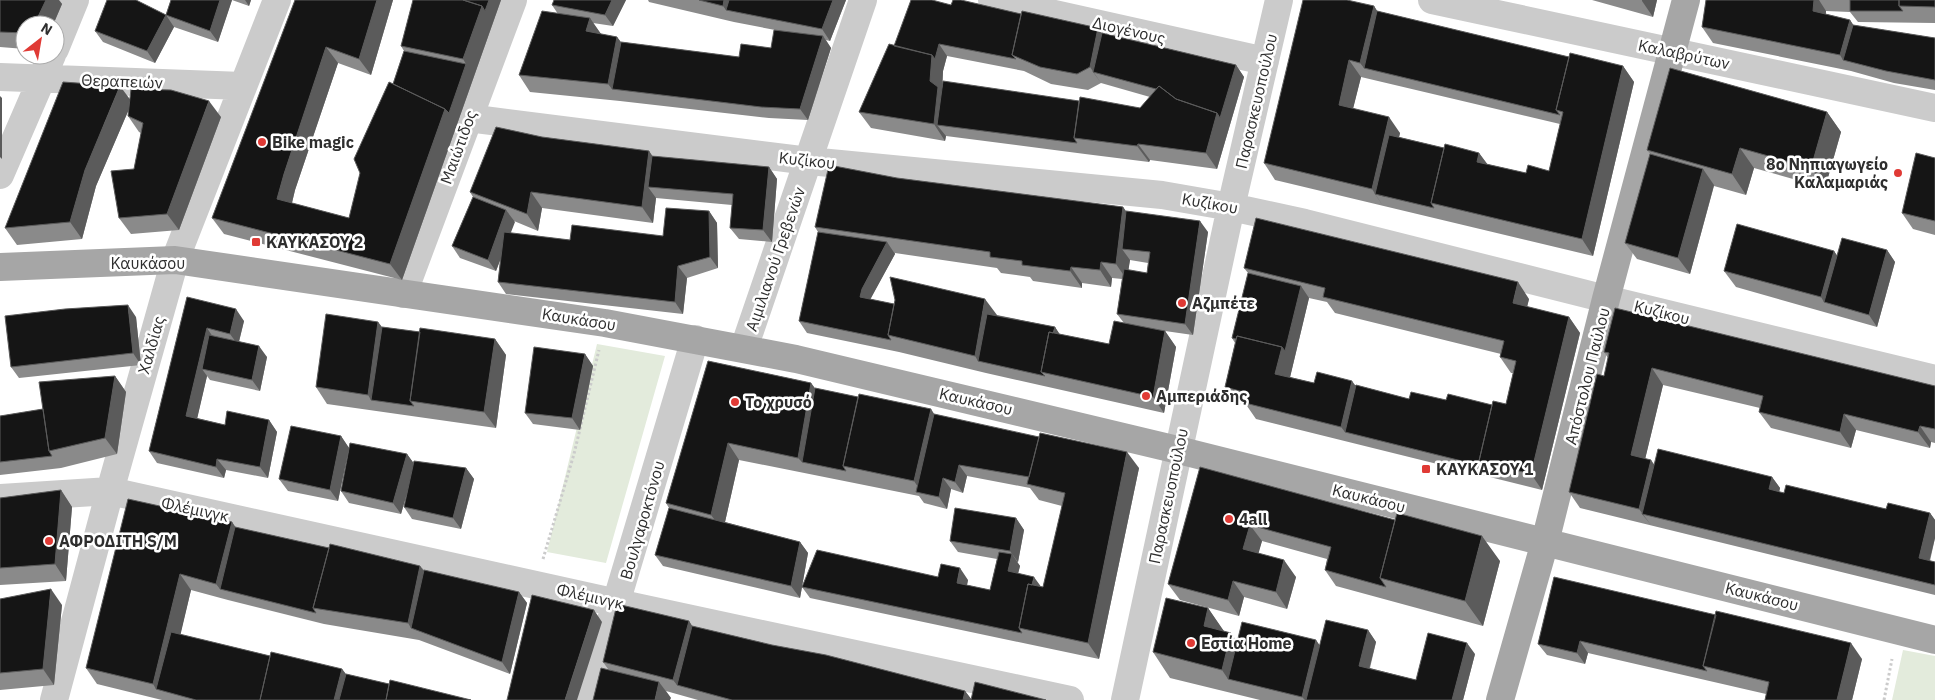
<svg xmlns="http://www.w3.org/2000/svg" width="1935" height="700" font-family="'IBM Plex Sans',sans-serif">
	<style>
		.green { fill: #e3ebdc }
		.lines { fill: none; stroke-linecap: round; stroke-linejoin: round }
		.path { stroke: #cbcbcb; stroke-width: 3; stroke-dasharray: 2.5 2.5; stroke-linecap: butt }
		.minor { stroke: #cbcbcb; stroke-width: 28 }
		.major { stroke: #a6a6a6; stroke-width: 28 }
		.wall { fill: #8a8a8a; fill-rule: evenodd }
		.shaded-wall { fill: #5b5b5b }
		.building { fill: #151515; stroke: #5b5b5b }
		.poi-dot { fill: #e03a35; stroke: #fff; stroke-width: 2 }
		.labels { text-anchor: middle; stroke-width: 5; stroke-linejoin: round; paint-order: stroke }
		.street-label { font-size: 16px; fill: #2e2e2e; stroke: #fff }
		.poi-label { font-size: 16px; font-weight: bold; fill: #2e2e2e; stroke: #fff; text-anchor: start }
	</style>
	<rect width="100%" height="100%" fill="#fff"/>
	<path class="green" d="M597 344 665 356 606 563 547 552Z
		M1903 650 1935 656V700H1892Z"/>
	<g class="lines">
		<path class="path" d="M543 559 574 454 599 350
			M1884 700 1892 659"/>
		<path class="minor" d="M992 0 1265 61
			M1432 0 1935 108
			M55 49 75 0
			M0 77 243 86
			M468 118 809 161 1162 195 1231 207 1305 223 1606 299 1935 379
			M0 175 52 55
			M403 294 513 0
			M744 348 863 0
			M0 498 110 491 617 603 1070 700
			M54 700 110 491 175 260 277 0
			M587 700 695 339
			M1125 700 1231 207 1279 0"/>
		<path class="major" d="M0 267 175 260 605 323 796 359 1178 450 1935 640
			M1500 700 1545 542 1606 299 1686 0"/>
	</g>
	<path class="wall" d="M0 0H59L62 4 53 25H25V49L0 47Z
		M171 0H251L249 6 232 0 218 42 174 27 155 63 103 42 95 31 166 15Z
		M295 0H393L371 75 338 63 295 190 292 203 349 218 404 51 401 46 413 0H501L402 280 224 234 212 218Z
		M626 0 613 26 593 23 601 34 617 37 621 42 739 57 771 48 775 30 734 22 649 2 648 0H846L830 41 826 40 831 48 808 120 769 118 620 101 530 92 519 75 558 14 552 5Z
		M1592 0H1657L1653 17Z
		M1706 0H1935V23L1858 22 1850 12 1826 11V14L1850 20 1853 25 1935 38V90L1894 83 1851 71 1713 43 1702 27Z
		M951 5 1021 14 1098 28 1102 33 1236 65 1244 77 1217 169 1150 160 1149 162 1085 154 946 136 945 141 871 128 859 112 894 46ZM947 56 1024 71 1051 84 1088 90 1101 83 1150 97 1140 108 1079 101 942 91 943 71Z
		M1374 6 1377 11 1569 57 1623 66 1634 82 1593 256 1275 180 1264 163ZM1361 77 1560 124 1549 171 1526 173 1487 164 1479 153 1444 148 1399 137 1400 133 1353 108Z
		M130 99 221 117 179 230 131 234 119 218 134 169 141 133 139 132 128 116 129 109 96 186 82 239 17 245 5 228Z
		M1827 112 1841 132 1825 188 1754 168 1746 195 1714 186 1690 274 1637 259 1625 243 1650 154 1647 150Z
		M542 137 649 151 652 156 769 167 777 179 772 242 739 239 730 228 732 205 656 198 653 223 542 208 538 231 514 221 510 233 570 240 663 236 709 211 717 223 718 268 687 278 683 314 506 294 498 282 500 260 496 271 460 258 452 246 473 197 470 192Z
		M1935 158V235L1913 229 1902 213Z
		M897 178 1123 207 1126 211 1208 232 1193 335 1165 331 1176 347 1164 413 986 373 899 352 807 333 799 321 818 232 815 227ZM895 253 997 268 1001 273 1030 277 1033 281 1082 288V283L1111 287 1112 278 1122 279 1117 314 1124 323 1109 344 1059 334 1055 327 997 315 894 304 870 299 895 254ZM1130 260 1148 263 1147 273 1128 270Z
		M1887 250 1895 262 1877 327 1736 287 1724 271 1834 251 1837 256Z
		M1244 268 1529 299 1527 307 1569 317 1580 333 1542 490 1256 419 1247 406 1236 403 1225 387 1235 343 1232 338 1248 273ZM1309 298 1327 302 1335 313 1501 354 1500 357 1511 373H1513L1506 404 1492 405 1446 400 1409 399 1356 385 1314 383 1290 377Z
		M187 297 244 321 239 342 267 357 260 391 210 380 207 376 197 418 225 425 269 420 277 432 268 478 226 470 224 478 157 463 149 451Z
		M136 317 141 365 19 378 11 367Z
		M378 322 382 327 420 332 495 339 506 355 496 428 327 404 316 387Z
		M1604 352 1935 386V443L1931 442 1930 448 1856 430 1851 448 1771 428 1759 412 1760 408 1663 385 1645 459 1654 465 1772 477 1780 488 1779 492 1886 509 1930 513 1935 520V538L1930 561 1935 562V595L1580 508 1569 492 1604 376 1608 358Z
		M585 354 593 366 580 430 533 424 525 413Z
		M708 361 811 383 815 388 934 414 1139 468 1099 659 810 598 802 587 800 598 663 566 655 555 669 508 666 503ZM739 460 919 496 924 503 947 509 951 489 963 493 967 476 1030 488 1039 500 1062 506 1043 587H1041L1018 573 1020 566 1017 562H1018L1024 530 1016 518 950 541 958 552 997 559 990 590 967 585 968 580 938 577 802 586 808 553 800 542 725 522Z
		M115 376 126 392 117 454 61 468 0 475V416L43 409Z
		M341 436 349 448 338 501 288 491 279 479Z
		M407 454 414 464 466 468 474 479 461 529 412 519 404 507 408 490 401 514 349 503 341 491Z
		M1200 467 1500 561 1483 626 1336 586 1325 570 1327 559 1262 541 1258 553 1296 577 1287 609 1244 597 1239 616 1180 600 1168 584Z
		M61 490 72 507 66 581 0 585V498Z
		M232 522 235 527 329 548 420 566 424 570 519 592 527 603 510 674 419 640 324 624 228 600 191 590 180 635 270 656 342 669 346 674 389 684 471 700H162L97 684 86 668Z
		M1554 577 1862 659 1852 700H1765L1766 694 1588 653 1585 664 1547 655 1538 644Z
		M0 599 62 605 54 685 0 690Z
		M1208 608 1224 632 1231 633 1237 642 1320 645 1368 630 1376 642 1370 668 1416 680 1475 654 1463 700H1260L1170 678 1153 652Z
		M689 621 692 626 965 691 971 699 1046 700H698L666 691 671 698 608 669 603 662Z"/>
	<path class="shaded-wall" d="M46 0H59L62 4 53 25H34Z
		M220 0H232L218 42 210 31Z
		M245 0H251L249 6Z
		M377 0H393L371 75 359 59Z
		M489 0H501L402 280 390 264 445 109 466 64 463 59 482 6Z
		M612 0H626L613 26 605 15Z
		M724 0H739L726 10 723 6Z
		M833 0H846L830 41 822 29Z
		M1642 0H1657L1653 17 1642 1Z
		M1814 0H1819L1826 11 1824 27 1813 11Z
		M1374 6 1385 23 1364 68 1360 63Z
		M166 15 174 27 155 63 147 51Z
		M590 18 601 34 586 31Z
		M1850 20 1861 36 1843 60 1840 55Z
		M1098 28 1110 45 1093 72 1101 83 1090 67Z
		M823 36 831 48 808 120 800 109Z
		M617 37 629 53 612 89 608 84Z
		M939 44 947 56 943 71 942 92 937 125 946 136 945 141 934 124 930 81 932 55Z
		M326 47 338 63 295 190 289 215 277 199 284 174Z
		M1349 60 1361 77 1350 121 1339 105Z
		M1236 65 1244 77 1217 169 1206 153 1217 113Z
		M1623 66 1634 82 1593 256 1582 239Z
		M120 86 132 102 96 186 82 239 70 222 85 170Z
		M0 96 2 98V159L0 157Z
		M209 101 221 117 179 230 167 214Z
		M1827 112 1841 132 1825 188 1811 168Z
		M1389 117 1400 133 1385 197 1375 194 1383 206 1372 189Z
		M1138 144 1150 160 1149 162 1137 146Z
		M1740 148 1754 168 1746 195 1732 174Z
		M649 151 660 167 648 187 656 198 653 223 642 207Z
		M1479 153 1491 169 1477 162Z
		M769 167 777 179 772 242 763 230Z
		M1703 169 1714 185 1690 274 1678 258Z
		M531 192 542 208 538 231 527 214Z
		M1123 207 1134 223 1122 249 1130 260 1127 280 1116 264Z
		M506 210 515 222 496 271 488 260Z
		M709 211 717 223 718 268 710 257Z
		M1200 221 1208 232 1193 335 1185 324Z
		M887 242 895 254 870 300 860 297 862 289Z
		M1887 250 1895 262 1877 327 1869 315Z
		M1834 251 1845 267 1824 302 1821 297Z
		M1101 262 1112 278 1111 287 1100 270Z
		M678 266 687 278 683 314 675 302Z
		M1071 267 1082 283V288L1070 271Z
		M1518 282 1529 299 1524 319 1513 303Z
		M1301 286 1309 298 1287 390 1275 374 1282 347Z
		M985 299 997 315 988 363 978 361 975 356Z
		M128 305 136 317 141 365 133 353Z
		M236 309 244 321 238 345 230 334Z
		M1569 317 1580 333 1542 490 1531 474Z
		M378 322 390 338 371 400 368 395Z
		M1055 327 1063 339 1046 373Z
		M207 328 215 340 202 369 207 376 195 428 186 416Z
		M1165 331 1176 347 1164 413 1153 397Z
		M495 339 506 355 496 428 484 412Z
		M259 346 267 357 260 391 252 380Z
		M585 354 593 366 580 430 572 418Z
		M1652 368 1663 385 1642 472 1631 455Z
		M115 376 126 392 117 454 105 438Z
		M1352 381 1364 397 1345 432 1341 427Z
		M811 383 823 400 802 462 798 458Z
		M931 409 942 426 922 493 914 481Z
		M1844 414 1856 430 1851 448 1840 432Z
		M269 420 277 432 268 478 260 467Z
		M1920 426 1931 442 1930 448 1918 432Z
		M341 436 349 448 338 501 330 490Z
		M728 443 739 460 723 531 711 515Z
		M1127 452 1139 468 1099 659 1088 643Z
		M407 454 415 465 401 514 393 503Z
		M217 459 226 470 224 478 216 467Z
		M1651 460 1663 477 1642 514 1651 525 1639 509Z
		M959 465 967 476 963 493 955 482Z
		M466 468 474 479 461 529 453 518Z
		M1772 477 1780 488 1777 501 1769 489Z
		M943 478 951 489 947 509 939 497Z
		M61 490 72 507 66 581 55 564Z
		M1930 513 1935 520V538L1927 570 1919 558Z
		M1016 518 1024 530 1018 562 1010 551Z
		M232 522 243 538 220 589 216 584Z
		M1250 525 1262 541 1255 566 1243 549Z
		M1482 536 1500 561 1483 626 1465 601Z
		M800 542 808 553 800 598 791 586Z
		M1012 554 1020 566 1016 582 1008 571Z
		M1284 560 1296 577 1287 609 1276 592Z
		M420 566 432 582 411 628 408 623Z
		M960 568 968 580 965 594 957 583Z
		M180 574 191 590 167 692 156 689 153 684Z
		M1034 577 1042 588 1023 629Z
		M1233 581 1244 597 1239 616 1228 600Z
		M51 589 62 605 54 685 43 669Z
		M519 592 527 603 510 674 502 662Z
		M1208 608 1226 634 1204 626Z
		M594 610 602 622 577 700H565Z
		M689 621 700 638 677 685 673 680Z
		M1368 630 1376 642 1367 677 1359 666Z
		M1231 633 1248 659 1228 679 1222 670Z
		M1316 640 1328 657 1317 700H1305L1302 697Z
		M1580 641 1588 653 1585 664 1577 653Z
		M1467 643 1475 654 1463 700H1452Z
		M1851 643 1862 659 1852 700H1837Z
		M342 669 354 685 350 700H334Z
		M659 682 671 698 670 700H655Z
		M965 691 972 700H963Z"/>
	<path class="building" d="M0 0H46L34 25H25V33L0 32Z
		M107 0H136L166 15 147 51 95 31Z
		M171 0H220L210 31 166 15Z
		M295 0H377L359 59 326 47 284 174 277 199 349 218 360 173 354 159 389 82 445 109 390 264 212 218Z
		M413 0H463L482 6 463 59 401 46Z
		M463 0H489L485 11 482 6Z
		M554 0H612L605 15 552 5Z
		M699 0H724L723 6Z
		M729 0H833L822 29 726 10Z
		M911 0H932L951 5 953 0H961L1021 14 1012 55 1016 59 939 44 935 59 932 55 894 46Z
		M1303 0H1347L1374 6 1360 63 1349 60 1339 105 1389 117 1372 189 1264 163Z
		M1706 0H1814L1813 11 1850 20 1840 55 1702 27Z
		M1850 0H1899V6L1903 11H1850Z
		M1899 0H1935V7L1899 6Z
		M542 11 590 18 586 31 617 37 608 84 519 75Z
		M1022 11 1098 28 1090 67 1077 74 1040 67 1012 55Z
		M1377 11 1569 57 1556 110 1560 115 1364 68Z
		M1853 25 1935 38V80L1886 71 1843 60Z
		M774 30 823 36 800 109 761 107 612 89 621 42 739 57 741 44 771 48Z
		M1102 33 1236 65 1220 118 1217 113 1176 99 1159 86 1156 89 1093 72Z
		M889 44 932 55 930 81 938 87 934 124 859 112Z
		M404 51 466 64 449 113 445 109 393 84Z
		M1570 53 1623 66 1582 239 1431 203 1445 144 1479 153 1477 162 1526 173 1528 165 1549 171 1563 112 1556 110Z
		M1670 68 1827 112 1811 168 1740 148 1732 174 1647 150Z
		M943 81 1079 101 1074 138 1077 143 937 125Z
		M63 82 120 86 85 170 70 222 5 228Z
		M1159 86 1176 99 1217 113 1206 153 1138 144 1137 146 1074 138 1080 97 1140 108Z
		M131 89 171 90 209 101 167 214 119 218 111 171 134 169 143 123 128 116Z
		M496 127 542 137 649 151 642 207 531 192 527 214 470 192Z
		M1389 135 1444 148 1431 203 1434 208 1375 194Z
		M1916 153 1935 158V221L1902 213Z
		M1650 154 1703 169 1678 258 1625 243Z
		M652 156 769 167 763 230 730 228 733 194 648 187Z
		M829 165 897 178 1123 207 1116 264 1101 262 1100 270 1071 267 1070 271 1022 265V261L990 257V252L815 227Z
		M473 197 506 210 488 260 452 246Z
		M666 208 709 211 710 257 678 266 675 302 498 282 504 232 570 240 572 225 663 236Z
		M1126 211 1200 221 1185 324 1117 314 1124 269 1147 273 1150 252 1122 249Z
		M1256 218 1518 282 1513 303 1569 317 1531 474 1479 461 1493 401 1506 404 1516 361 1500 357 1504 341 1323 297 1325 288 1244 268Z
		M1737 224 1834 251 1821 297 1724 271Z
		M818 232 887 242 862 289 860 297 894 304 888 335 891 340 799 321Z
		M1842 238 1887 250 1869 315 1824 302Z
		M1248 273 1301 286 1285 351 1282 347 1237 336 1236 339 1232 338Z
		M890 277 985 299 975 356 888 335 895 300Z
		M187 297 236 309 230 334 207 328 186 416 225 425 227 411 269 420 260 467 217 459 216 467 149 451Z
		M128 305 133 353 11 367 5 316 65 309Z
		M1615 308 1935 386V429L1920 426 1918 432 1844 414 1840 432 1759 412 1763 396 1652 368 1631 455 1651 460 1639 509 1569 492 1597 374 1604 376 1609 353 1604 352Z
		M326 314 378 322 368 395 316 387Z
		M987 314 1055 327 1053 333 1049 332 1041 372 1045 376 978 361Z
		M1114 321 1165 331 1153 397 1041 372 1049 332 1109 344Z
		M382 327 420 332 410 401 414 406 371 400Z
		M420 328 495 339 484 412 410 401Z
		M209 335 259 346 252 380 202 369Z
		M1237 336 1282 347 1275 374 1314 383 1317 372 1352 381 1341 427 1245 403 1247 393 1225 387Z
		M534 347 585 354 572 418 525 413Z
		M708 361 811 383 798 458 728 443 711 515 666 503Z
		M115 376 105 438 49 451 39 382Z
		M1356 385 1409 399 1411 392 1446 400 1448 394 1492 405 1479 461 1482 466 1345 432Z
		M815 388 858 397 843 466 846 471 802 462Z
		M859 394 931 409 914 481 843 466Z
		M43 409 49 451 52 456 0 462V416Z
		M934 414 1039 437 1029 477 959 465 955 482 943 478 939 497 916 492Z
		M291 426 341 436 330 490 279 479Z
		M1040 433 1127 452 1088 643 1019 628 1028 584 1043 587 1065 493 1027 484Z
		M350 443 407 454 393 503 341 491Z
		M1658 449 1772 477 1769 489 1784 493 1786 485 1886 509 1888 503 1930 513 1919 558 1935 562V585L1642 514Z
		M414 461 466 468 453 518 404 507Z
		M1200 467 1395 520 1380 578 1386 587 1325 570 1331 547 1250 525 1243 549 1284 560 1276 592 1233 581 1228 600 1168 584Z
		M61 490 55 564 0 568V498Z
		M128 499 232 522 216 584 180 574 153 684 86 668Z
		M669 508 800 542 791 586 655 555Z
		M955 508 1016 518 1010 551 950 541Z
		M1397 513 1482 536 1465 601 1380 578Z
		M235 527 329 548 313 608 316 613 220 589Z
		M330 544 420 566 408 623 313 608Z
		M817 550 938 577 941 564 960 568 957 583 990 590 999 552 1012 554 1008 571 1034 577 1032 585 1028 584 1019 628 1022 633 802 587Z
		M424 570 519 592 502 662 411 628Z
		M1554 577 1716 615 1703 666 1707 671 1580 641 1577 653 1538 644Z
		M51 589 43 669 0 673V599Z
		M532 595 594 610 565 700H507Z
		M1166 598 1208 608 1204 626 1231 633 1222 670 1153 652Z
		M617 604 689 621 673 680 603 662Z
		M1716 611 1851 643 1837 700H1765L1769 682 1703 666Z
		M1326 620 1368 630 1359 666 1416 680 1428 633 1467 643 1452 700H1306Z
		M1242 622 1316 640 1302 697 1228 679Z
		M692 626 772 645 826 655 965 691 963 700H732L677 685Z
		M171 632 270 656 260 700H196L156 689Z
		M271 652 342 669 334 700H260Z
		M601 668 659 682 655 700H593Z
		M346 674 389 684 386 700H339Z
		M390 680 471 700H386Z
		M975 682 1046 700H971Z"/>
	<g class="poi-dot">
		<circle cx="262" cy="142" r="5"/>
		<circle cx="1898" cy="173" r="5"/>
		<rect x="251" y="237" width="10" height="10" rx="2.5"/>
		<circle cx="1182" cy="303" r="5"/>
		<circle cx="1146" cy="396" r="5"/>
		<circle cx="735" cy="402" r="5"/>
		<rect x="1421" y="464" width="10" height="10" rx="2.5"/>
		<circle cx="1229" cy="519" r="5"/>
		<circle cx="49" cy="541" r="5"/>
		<circle cx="1191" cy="643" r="5"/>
	</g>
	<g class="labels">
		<g class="street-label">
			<text transform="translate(1129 30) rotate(13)" y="6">Διογένους</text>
			<text transform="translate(1684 54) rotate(12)" y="6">Καλαβρύτων</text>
			<text transform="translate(122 81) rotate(2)" y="6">Θεραπειών</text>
			<text transform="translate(1256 101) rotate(-77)" y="6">Παρασκευοπούλου</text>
			<text transform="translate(458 147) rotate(-70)" y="6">Μαιώτιδος</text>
			<text transform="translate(807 160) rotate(6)" y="6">Κυζίκου</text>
			<text transform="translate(1210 203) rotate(10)" y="6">Κυζίκου</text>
			<text transform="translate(775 259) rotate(-71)" y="6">Αιμιλιανού Γρεβενών</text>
			<text x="148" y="269">Καυκάσου</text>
			<text transform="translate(1662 312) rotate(14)" y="6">Κυζίκου</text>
			<text transform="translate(579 319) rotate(9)" y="6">Καυκάσου</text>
			<text transform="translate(151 345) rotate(-74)" y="6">Χαλδίας</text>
			<text transform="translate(1587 376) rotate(-76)" y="6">Απόστολου Παύλου</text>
			<text transform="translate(976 401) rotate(13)" y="6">Καυκάσου</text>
			<text transform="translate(1168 496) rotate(-78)" y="6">Παρασκευοπούλου</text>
			<text transform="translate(1369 498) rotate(14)" y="6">Καυκάσου</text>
			<text transform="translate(195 509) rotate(12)" y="6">Φλέμινγκ</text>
			<text transform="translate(642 520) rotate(-74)" y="6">Βουλγαροκτόνου</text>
			<text transform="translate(590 596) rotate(13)" y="6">Φλέμινγκ</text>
			<text transform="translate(1762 596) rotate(14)" y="6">Καυκάσου</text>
		</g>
		<g class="poi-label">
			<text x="272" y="148">Bike magic</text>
			<text x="1888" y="170" text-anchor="end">8ο Νηπιαγωγείο<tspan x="1888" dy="18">Καλαμαριάς</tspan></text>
			<text x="266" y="248">ΚΑΥΚΑΣΟΥ 2</text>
			<text x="1192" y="309">Αζμπέτε</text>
			<text x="1156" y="402">Αμπεριάδης</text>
			<text x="745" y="408">Το χρυσό</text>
			<text x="1436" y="475">ΚΑΥΚΑΣΟΥ 1</text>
			<text x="1239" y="525">4all</text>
			<text x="59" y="547">ΑΦΡΟΔΙΤΗ S/M</text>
			<text x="1201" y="649">Εστία Home</text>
		</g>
	</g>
	<g transform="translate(40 40) rotate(31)"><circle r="24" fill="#ffffff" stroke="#ababab"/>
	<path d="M0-4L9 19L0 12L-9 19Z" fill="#e03a35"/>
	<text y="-8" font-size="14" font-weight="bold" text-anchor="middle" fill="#2e2e2e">N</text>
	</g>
</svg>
